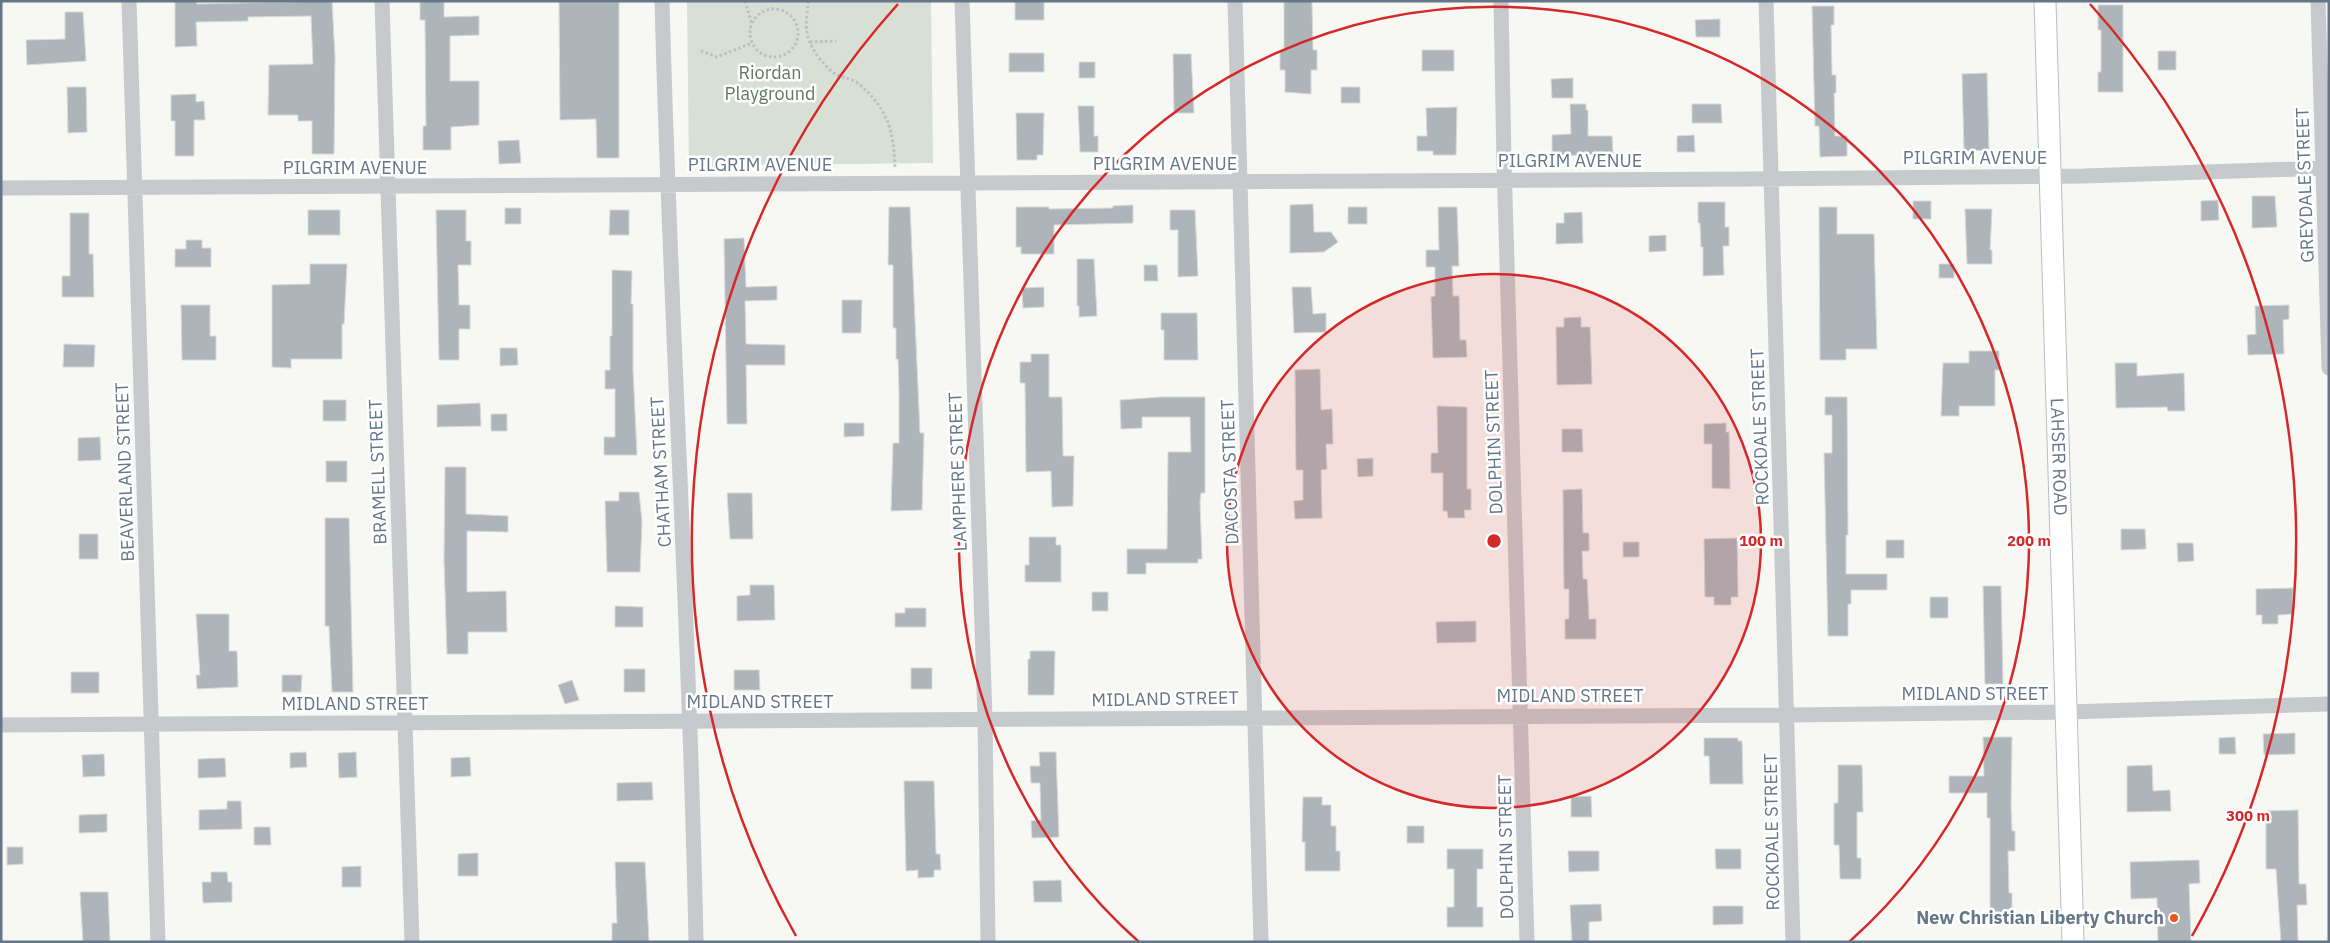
<svg xmlns="http://www.w3.org/2000/svg" width="2330" height="943" font-family="'IBM Plex Sans',sans-serif">
	<style>
		.green { fill: #d8dfd4 }
		.building { fill: #adb5bb; stroke: #d8d9d6 }
		.lines { fill: none; stroke-linecap: round; stroke-linejoin: round }
		.secondary-casing { stroke: #b8bdc2; stroke-width: 23 }
		.path { stroke: #bdc0c2; stroke-width: 3; stroke-dasharray: 2.5 2.5; stroke-linecap: butt }
		.street { stroke: #c6cacd; stroke-width: 15 }
		.secondary { stroke: #fff; stroke-width: 21 }
		.ring { fill: none; stroke: #d62828; stroke-width: 2.5 }
		.poi-dot { fill: #f0551a; stroke: #fff; stroke-width: 2 }
		.labels { text-anchor: middle; stroke-width: 5; stroke-linejoin: round; paint-order: stroke }
		.park-label { font-size: 18px; fill: #63795f; stroke: #fff }
		.street-label { font-size: 18px; fill: #647687; stroke: #fff }
		.poi-label { font-size: 18px; font-weight: bold; fill: #647687; stroke: #fff; text-anchor: end }
		.centre { fill: #d62828; stroke: #fff; stroke-width: 2.5 }
		.ring-label { font-size: 15px; text-anchor: middle; font-weight: bold; fill: #d62828; stroke: #fff; stroke-width: 5; stroke-linejoin: round; paint-order: stroke }
	</style>
	<rect width="100%" height="100%" fill="#f7f7f4"/>
	<path class="green" d="M687 1H931L933 163 689 166Z"/>
	<path class="building" d="M175 1H196L197 4 332 1 335 56 334 154H312V121H298V115H268L269 65 313 64 311 16 248 17V21L196 22 197 46 175 47Z
		M420 1H444V17L479 16V35L450 36V81H479V125L451 127V150H423V126H426L425 20H420Z
		M1015 1H1044V20H1015Z
		M1284 1H1312L1313 50H1317V70H1311V94L1285 92V70H1280V50H1284Z
		M559 2H619V158H597L596 119 560 120Z
		M2098 5H2123V92H2098V72H2101V30H2098Z
		M1812 6H1834V25H1831L1832 75H1836V93H1834L1835 136H1847V156L1820 157 1819 126H1815Z
		M65 12H83L86 61 27 65 26 40 65 39Z
		M1720 19V37H1696L1695 20Z
		M1422 50H1454V71H1422Z
		M2158 51H2176V70H2158Z
		M1009 53H1044V72H1009Z
		M1173 54H1191L1194 113H1174Z
		M1079 62H1095V78H1079Z
		M1987 73 1989 150 1964 151 1962 74Z
		M1573 78V98H1552L1551 79Z
		M67 87H86L87 132 68 133Z
		M1341 87H1360V103H1341Z
		M196 94V102L204 101 205 120H194V156H175V121H171V95Z
		M1570 104H1586V110H1588V136H1612L1613 154 1552 156V135L1571 134Z
		M1692 104H1721L1722 123H1692Z
		M1078 106H1094V136H1098V152H1080Z
		M1457 107 1456 155H1433V151H1417V136H1427L1426 108Z
		M1016 113H1044L1043 155H1037V160H1017Z
		M1694 135 1695 152H1677V136Z
		M519 140 521 163 499 164 498 141Z
		M2252 196H2275L2277 227 2252 228Z
		M2218 200 2219 220 2201 221V201Z
		M1913 201H1931V219H1913Z
		M1698 202H1725V227H1729V246H1723L1724 275 1703 276V247H1701L1700 223H1698Z
		M1313 204 1314 232H1331L1338 242 1324 252 1290 253V205Z
		M1133 205V223L1054 225V254H1021V247H1016V207H1049V209L1113 208V206Z
		M889 207H910L920 433H924L922 510 891 511 893 443H899V392L898 359H896V328H893V265H888Z
		M1348 207H1367V224H1348Z
		M1438 207H1457L1459 266H1452L1453 296H1459L1460 340H1466L1467 357 1433 358 1431 297 1435 296V267H1426V250H1439Z
		M1819 207H1837V234H1874L1877 349H1846V360H1820Z
		M505 208H521V224H505Z
		M1965 209H1992L1990 250H1992V264H1967Z
		M308 210H340V235H308Z
		M436 210H466V241H471V265H458L459 305H470V329H459V360H439Z
		M610 210H629V235H609Z
		M1170 210H1195L1198 276 1178 277V230H1170Z
		M1582 212 1583 243 1556 244V223H1564V213Z
		M70 213H89V254H93L94 297H62V276H70Z
		M1666 235V251L1649 252V236Z
		M744 238 746 287 777 286V300L745 301 746 344 785 345V365H746L747 424H727L724 239Z
		M186 240H202V248H211V267H175V249H186Z
		M1077 259H1094L1097 316 1079 317V306H1077Z
		M310 264H347L344 324H342V359H291V368L272 367V285L310 284Z
		M1939 264H1954V278H1939Z
		M1144 265H1157L1158 281H1144Z
		M612 270 632 271 631 304H633V370L637 455H604V437H615V389H605V370H610V336H612Z
		M1044 287V307L1023 308 1022 288Z
		M1292 287H1311L1313 314 1326 313V332L1294 333Z
		M842 300H862L861 333H842Z
		M181 305H210V336H216V360H182Z
		M2289 305V319L2283 320 2284 354 2248 355 2247 335 2256 334 2255 306Z
		M1161 313H1197L1198 360H1164V330H1161Z
		M1581 317V327H1590L1592 384 1557 385 1556 327H1564V318Z
		M64 344 95 345 94 367H63Z
		M500 348H517L518 365 500 366Z
		M1969 351H1999V370H1995V406H1959V416H1941L1943 363H1969Z
		M1031 354H1049V397H1062L1063 456H1074L1073 506 1052 507 1051 471 1026 472 1025 383H1020V362H1031Z
		M2115 363H2137V376L2184 373 2185 411H2168L2167 407 2116 408Z
		M1320 369 1321 410 1332 409 1333 444H1326L1327 469 1321 470 1322 518 1295 519 1294 501 1303 500V470H1296L1295 370Z
		M1161 397H1205V493H1201L1200 501 1202 559H1198V563H1146V574H1127V549H1167L1168 452H1191L1190 417H1142V428L1121 429 1120 400Z
		M1825 397H1847L1848 535H1846V574H1887V590H1851V604H1848V636H1828L1824 453H1832V415H1825Z
		M323 400H346V421H323Z
		M480 403 481 426 437 427V405Z
		M1437 406 1467 407V489H1471V510H1464L1465 518H1448L1447 511H1443V473H1431V453H1438Z
		M491 414H507V431H491Z
		M844 423H864V436L844 437Z
		M1726 423V432H1729L1730 489 1712 488V444H1704V424Z
		M1562 429H1582L1583 452H1562Z
		M100 437 101 460 78 461V438Z
		M1373 458V476L1358 477 1357 459Z
		M326 461H347V482H326Z
		M445 467H466V514L508 516V532L467 531V592L506 591 507 632H468V654H447L444 560Z
		M1582 489 1583 533H1589V551H1582L1583 579H1587L1589 619H1596V639H1565V619H1569V589H1564L1563 490Z
		M619 492H639L642 522 640 572H607L605 501H619Z
		M727 493H752L753 539H730Z
		M325 518H349L353 692H332L329 626H325Z
		M2121 529H2145L2146 549 2121 550Z
		M79 534H98V559H79Z
		M1029 537H1056V545H1061V582H1025V565H1029Z
		M1737 538 1738 597H1731V605H1714V597H1705L1704 539Z
		M1886 540H1904V558H1886Z
		M1623 542H1639V557H1623Z
		M2177 543H2193L2194 561 2178 562Z
		M750 585H774L775 620 737 621V596L750 595Z
		M1983 586H2001L2003 684H1985Z
		M2293 588V614L2278 615V624H2262V615H2256V589Z
		M1092 592H1108V611H1092Z
		M1930 597H1948V618H1930Z
		M615 606 643 607V627H615Z
		M905 608H926V627H895V613H905Z
		M196 614H229V651H237L238 687 197 689 196 675H200Z
		M1476 621V642L1437 643 1436 622Z
		M1030 651H1055L1054 695H1028V659H1030Z
		M911 668H932V689H911Z
		M624 669H645V692H624Z
		M734 670H759L760 690H734Z
		M71 672H99V693H71Z
		M282 675H302L301 692H282Z
		M572 680 579 700 565 704 558 685Z
		M2295 733V754L2264 755 2263 734Z
		M1983 737H2012L2011 806 2012 831H2015V851H2008L2009 893H2012V915H1990V818H1987V793H1949V776H1984Z
		M2235 737 2236 754H2219V738Z
		M1704 738H1738V741H1742L1743 784H1710L1709 756H1704Z
		M306 752 307 767 290 768V753Z
		M356 752 357 777 339 778 338 753Z
		M1039 752H1056L1059 837 1032 838 1031 821 1041 820 1040 783H1031L1030 766H1040Z
		M104 754 105 776 83 777 82 755Z
		M470 757 471 776 451 777V758Z
		M225 758 226 777 198 778V759Z
		M1838 765H1862L1863 812H1857V858H1861V879H1840L1839 845H1834V803H1838Z
		M2152 765 2153 791 2170 790 2171 811 2127 812V766Z
		M904 781H934L936 854H940L941 870H934V877L918 878V870L906 871Z
		M652 782 653 800 617 801V783Z
		M1591 796 1592 817H1571V797Z
		M1303 797H1322V805H1331V826H1336V851H1340V871H1305V842H1302Z
		M227 801H241L242 829 199 830V810L227 809Z
		M2298 810 2299 884H2306L2307 905H2297L2298 942H2281L2276 869H2266V811Z
		M107 814V832L79 833V815Z
		M1407 826H1424V843H1407Z
		M254 827H270L271 845H254Z
		M7 847H23V864L7 865Z
		M1447 849H1483V869H1477V907H1483V927H1447V907H1454V869H1447Z
		M1715 849H1741V869H1716Z
		M1568 851H1599V871L1569 872Z
		M478 853V876H458V854Z
		M2199 860 2200 883 2189 884 2191 942H2158L2157 898 2131 899 2130 862Z
		M615 862H645L649 942H612V923H617Z
		M361 866V887H342V867Z
		M211 872H227L228 882H232V902L203 903 202 882H211Z
		M1061 880 1062 902H1034L1033 881Z
		M80 892H108L110 942H83Z
		M1601 904 1602 921 1589 922V942H1572L1570 905Z
		M1713 906H1743V924L1713 925Z"/>
	<g class="lines">
		<defs>
			<g id="secondary">
				<path id="s1" d="M2045 1 2073 942"/>
			</g>
		</defs>
		<use href="#secondary" class="secondary-casing"/>
		<path class="path" d="M745 1 752 24
			M808 1C808 11 805 23 807 32 809 47 822 64 834 73 841 78 852 78 859 84 888 109 894 131 895 169
			M750 33a24 24 0 1 1 48 0a24 24 0 1 1-48 0Z
			M810 42 836 41
			M701 51 717 57 752 43"/>
		<path class="street" d="M129 1 158 942
			M382 1 412 942
			M662 1C670 315 690 628 696 942
			M962 1 985 719 988 942
			M1235 1 1261 942
			M1501 1 1504 162 1527 942
			M1766 1 1793 942
			M2318 1 2329 368
			M1 188 1750 179 2084 176 2329 168
			M1 725 1788 715 2067 712 2329 704"/>
		<use href="#secondary" class="secondary"/>
	</g>
	<circle cx="1494" cy="541" r="267" fill="#d62828" fill-opacity=".12"/>
	<g class="ring">
		<circle cx="1494" cy="541" r="267"/>
		<path d="M1139 942A535 535 0 1 1 1849 942"/>
		<path d="M796 936A802 802 0 0 1 898 4M2090 4A802 802 0 0 1 2192 936"/>
	</g>
	<circle class="poi-dot" cx="2174" cy="918" r="5"/>
	<g class="labels">
		<g class="park-label">
			<text x="770" y="79">Riordan<tspan x="770" dy="21">Playground</tspan></text>
		</g>
		<g class="street-label">
			<text x="1975" y="164">PILGRIM AVENUE</text>
			<text x="1570" y="167">PILGRIM AVENUE</text>
			<text x="1165" y="170">PILGRIM AVENUE</text>
			<text x="760" y="171">PILGRIM AVENUE</text>
			<text x="355" y="174">PILGRIM AVENUE</text>
			<text transform="translate(2305 185) rotate(-92)" y="6">GREYDALE STREET</text>
			<text transform="translate(1760 427) rotate(-92)" y="6">ROCKDALE STREET</text>
			<text transform="translate(1494 442) rotate(-92)" y="6">DOLPHIN STREET</text>
			<text dy="6" stroke="none"><textPath href="#s1" startOffset="456">LAHSER ROAD</textPath></text>
			<text transform="translate(125 472) rotate(-92)" y="6">BEAVERLAND STREET</text>
			<text transform="translate(378 472) rotate(-92)" y="6">BRAMELL STREET</text>
			<text transform="translate(661 472) rotate(-93)" y="6">CHATHAM STREET</text>
			<text transform="translate(958 472) rotate(-92)" y="6">LAMPHERE STREET</text>
			<text transform="translate(1230 472) rotate(-92)" y="6">DACOSTA STREET</text>
			<text x="1975" y="700">MIDLAND STREET</text>
			<text x="1570" y="702">MIDLAND STREET</text>
			<text transform="translate(1165 699) rotate(-1)" y="6">MIDLAND STREET</text>
			<text x="760" y="708">MIDLAND STREET</text>
			<text x="355" y="710">MIDLAND STREET</text>
			<text transform="translate(1772 832) rotate(-91)" y="6">ROCKDALE STREET</text>
			<text transform="translate(1506 847) rotate(-91)" y="6">DOLPHIN STREET</text>
		</g>
		<g class="poi-label">
			<text x="2164" y="924">New Christian Liberty Church</text>
		</g>
	</g>
	<circle cx="1494" cy="541" r="8" class="centre"/>
	<g class="ring-label">
		<text x="1761" y="546">100 m</text>
		<text x="2029" y="546">200 m</text>
		<text x="2248" y="821">300 m</text>
	</g>
	<rect width="2330" height="943" fill="none" stroke="#647687" stroke-width="5"/>
</svg>
